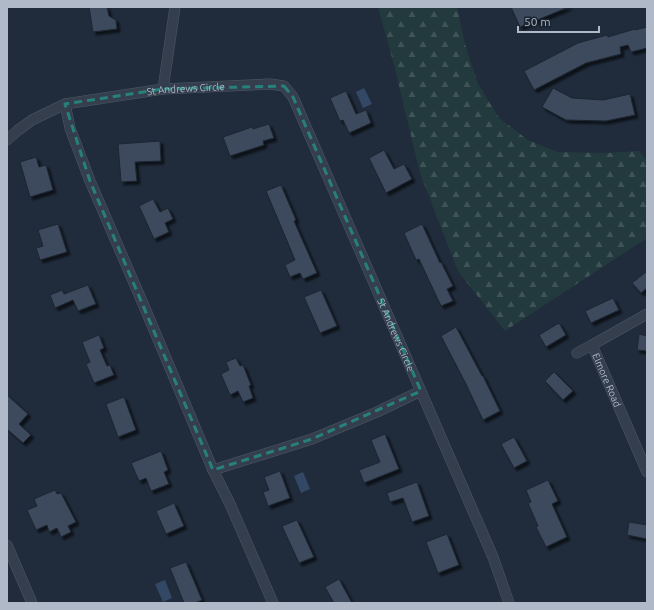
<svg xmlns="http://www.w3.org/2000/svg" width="654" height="610" font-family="Ubuntu,sans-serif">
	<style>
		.forest { fill: url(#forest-firs) }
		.water { fill: #334864 }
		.building { fill: #3c4a5b; stroke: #1c2532; filter: url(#shadow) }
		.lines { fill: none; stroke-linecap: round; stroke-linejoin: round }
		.minor-casing { stroke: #4f5966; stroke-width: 11 }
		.minor { stroke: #343e4c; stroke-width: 10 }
		.marked { fill: none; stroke: #27807c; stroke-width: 3; stroke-dasharray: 8 5; stroke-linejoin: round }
		.labels { text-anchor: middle; stroke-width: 4; stroke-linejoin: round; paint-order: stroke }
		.street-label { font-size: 10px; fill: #afb9c8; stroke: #1a2330 }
	</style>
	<defs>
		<pattern id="forest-firs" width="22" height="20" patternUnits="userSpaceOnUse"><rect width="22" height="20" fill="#223a3d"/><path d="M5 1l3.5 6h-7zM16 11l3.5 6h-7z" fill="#405458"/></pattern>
		<filter id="shadow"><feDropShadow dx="3" dy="3" stdDeviation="1" flood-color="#0009"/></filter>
	</defs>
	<rect width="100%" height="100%" fill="#202c3c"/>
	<path class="forest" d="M378 7H457L465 44 478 84 499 118 528 140 557 152 607 153 639 151 647 161V238L505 331 458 271 420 173 394 65Z"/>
	<path class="water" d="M364 88 372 104 363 108 356 92Z
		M303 472 310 489 301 493 294 476Z
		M165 580 172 598 163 602 155 584Z"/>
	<path class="building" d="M89 7H107L109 16 116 20 117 29 93 32Z
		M511 7H569L520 27Z
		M647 27V48L631 52 628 45 620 47 621 54 586 63 534 90 524 71 578 43 607 35 608 37 635 29V30Z
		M553 88 572 98 603 100 630 94 635 115 606 121 566 120 542 107Z
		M346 91 356 114 366 110 371 123 349 133 343 120 340 121 330 98Z
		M269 124 274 138 263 141 264 145 230 156 223 137 252 127 253 129Z
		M160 141 161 161 135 162 137 181 121 182 118 144Z
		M384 150 394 169 404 164 412 179 386 193 369 158Z
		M36 157 39 167 46 165 53 190 30 197 20 162Z
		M281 185 296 220 294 221 317 273 303 279 300 273 290 277 285 265 295 260 266 191Z
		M153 199 160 212 168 208 173 219 165 223 169 232 154 239 139 206Z
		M58 224 67 252 40 260 36 248 43 246 38 230Z
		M422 224 440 263 441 262 453 286 447 289 453 301 441 306 419 259 416 260 404 233Z
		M647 271V288L641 293 632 283Z
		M88 285 96 304 78 311 73 300 55 308 50 295 62 290 64 294Z
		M321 290 337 326 320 333 304 297Z
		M613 298 619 310 591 323 585 311Z
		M559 323 566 335 546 347 539 335Z
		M456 327 482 376H483L500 411 483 420 466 384 441 336Z
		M639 334 647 336V351L637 350Z
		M99 335 104 348 100 350 107 366 110 365 114 375 94 383 86 364 90 362 82 342Z
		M236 358 240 366 243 365 251 385 249 386 253 398 243 402 238 391 230 395 221 374 229 370 226 362Z
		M554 372 573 391 563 400 545 381Z
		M7 395 28 414 19 424 31 435 23 443 7 429Z
		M124 397 136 430 118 437 106 404Z
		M385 434 399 469 364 483 359 470 380 462 371 440Z
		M514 437 527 461 514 468 501 444Z
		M161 451 168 470 164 472 169 484 151 491 146 478 139 481 131 463Z
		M280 471 290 498 268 506 263 492 269 490 264 477Z
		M548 480 558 501 552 504 567 537 546 547 536 527 538 526 528 503 531 502 526 490Z
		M417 482 429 516 412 522 403 498 390 502 387 493Z
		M55 490 57 494 61 493 76 522 68 526 71 532 61 537 57 528 49 532 47 525 36 530 27 510 37 506 34 499Z
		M174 503 184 526 166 534 156 511Z
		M297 520 314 557 299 563 282 526Z
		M629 522 647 525V539L627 535Z
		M447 534 459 565 438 573 426 542Z
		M186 562 202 600 195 603H184L170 568Z
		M339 579 352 603H334L325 587Z"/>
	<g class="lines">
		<defs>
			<g id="minor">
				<path d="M163 89 175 7"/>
				<path d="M7 140 17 131 32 120 65 104"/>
				<path id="s1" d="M592 345 647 472"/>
				<path d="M577 353 592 345 647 314"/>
				<path d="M213 470 312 439 377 412 421 391"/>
				<path d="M7 545 32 603"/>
				<path id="s2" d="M273 603 230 504 213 470 144 306 90 181 70 128 65 104 163 89 270 84 284 86 293 97 493 557 509 603"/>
			</g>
		</defs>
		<use href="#minor" class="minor-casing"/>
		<use href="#minor" class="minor"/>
	</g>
	<path class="marked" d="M284 86 293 97 421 391 312 439 213 470 90 181 65 104 163 89Z"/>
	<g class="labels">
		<g class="street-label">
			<text dy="4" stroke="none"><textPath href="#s2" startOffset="663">St Andrews Circle</textPath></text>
			<text dy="4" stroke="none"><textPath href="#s2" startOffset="1035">St Andrews Circle</textPath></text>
			<text dy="4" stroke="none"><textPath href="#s1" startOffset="38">Elmore Road</textPath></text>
		</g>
	</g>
	<rect width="654" height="610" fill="none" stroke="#afb9c8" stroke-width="16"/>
	<path d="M518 26v6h81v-6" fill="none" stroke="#afb9c8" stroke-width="2"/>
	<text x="524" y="26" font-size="12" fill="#afb9c8" stroke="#1a2330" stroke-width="3" paint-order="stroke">50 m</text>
</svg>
